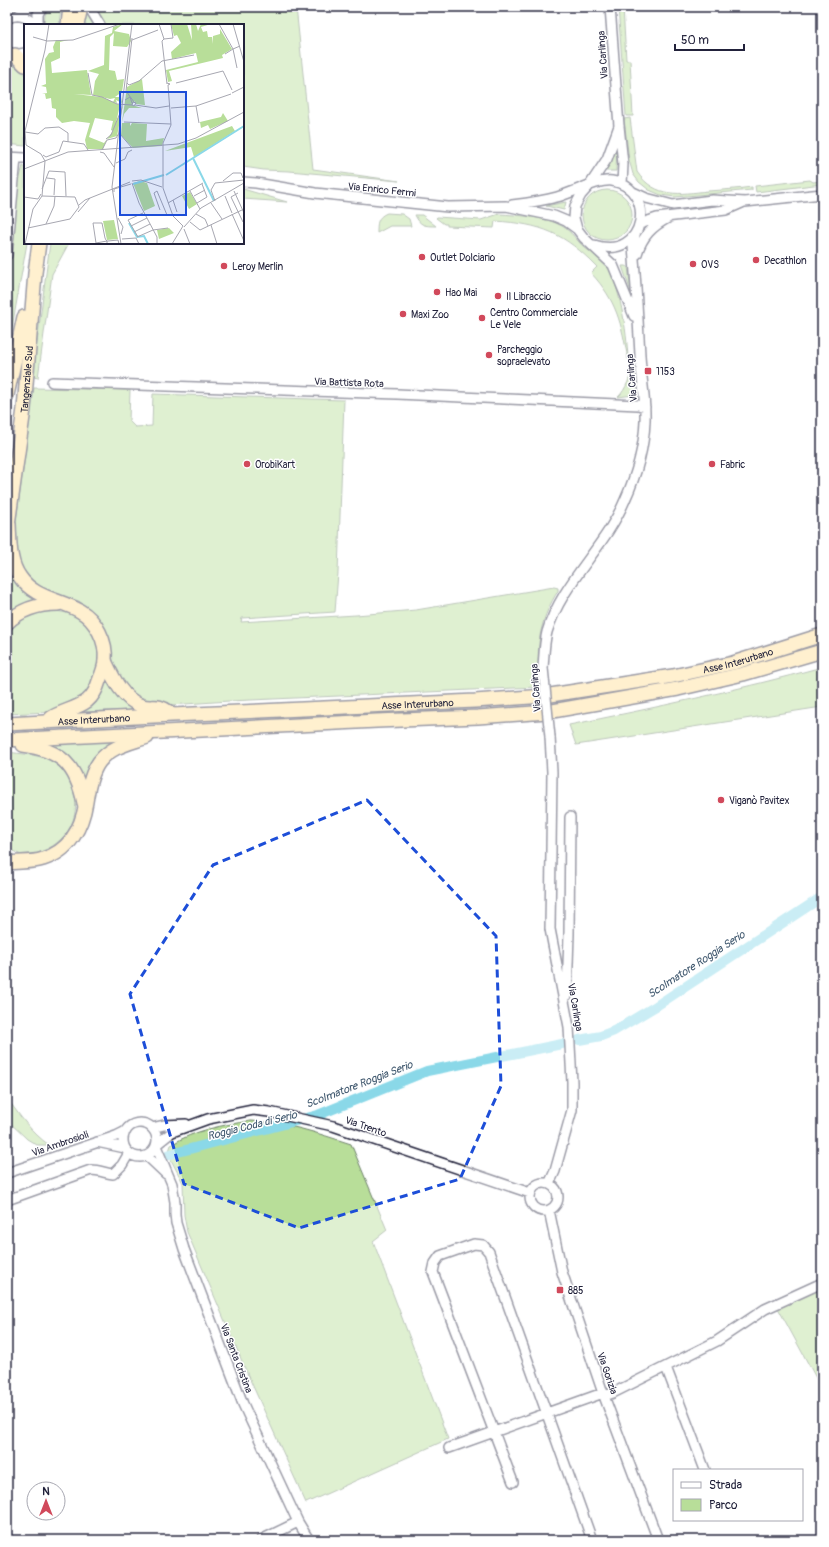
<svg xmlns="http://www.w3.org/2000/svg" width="829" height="1547" font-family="Pangolin,sans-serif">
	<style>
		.green { fill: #b8de99; stroke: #6d806a }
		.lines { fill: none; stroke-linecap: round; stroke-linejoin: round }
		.canal { stroke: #8ad8e8; stroke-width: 10 }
		.minor-casing { stroke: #22223b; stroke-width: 12 }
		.highway-casing { stroke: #22223b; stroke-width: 16 }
		.minor { stroke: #fff; stroke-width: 9 }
		.highway { stroke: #fedd96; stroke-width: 13 }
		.minor-bridge-casing { stroke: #22223b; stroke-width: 12; stroke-linecap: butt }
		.minor-bridge { stroke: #fff; stroke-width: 9 }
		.marked { fill: none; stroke: #1d4ed8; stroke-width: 3; stroke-dasharray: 8 5; stroke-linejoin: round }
		.poi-dot { fill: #d1495b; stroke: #fff; stroke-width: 1.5 }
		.labels { text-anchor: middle; stroke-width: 3; stroke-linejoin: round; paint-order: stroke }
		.street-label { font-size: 10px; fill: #22223b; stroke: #fff }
		.poi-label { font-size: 10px; fill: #22223b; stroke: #fff; text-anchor: start }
		.water-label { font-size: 11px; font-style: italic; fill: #41596f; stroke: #fff }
		.inset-river { fill: none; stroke: #8ad8e8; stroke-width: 2 }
		.inset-road { fill: none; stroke: #a7a7b1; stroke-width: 1 }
		.view { fill: #1d4ed8; fill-opacity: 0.15; stroke: #1d4ed8; stroke-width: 2 }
		.inset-edge { fill: none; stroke: #22223b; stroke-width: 2 }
	</style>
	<rect width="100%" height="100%" fill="#fff"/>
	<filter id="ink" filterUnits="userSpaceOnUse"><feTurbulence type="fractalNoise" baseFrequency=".025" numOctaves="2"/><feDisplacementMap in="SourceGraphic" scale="8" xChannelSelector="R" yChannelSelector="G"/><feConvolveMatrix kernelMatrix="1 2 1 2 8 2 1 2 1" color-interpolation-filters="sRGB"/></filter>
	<g filter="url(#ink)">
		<path class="green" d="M49 7H61L59 25H44L45 15Z
			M85 7 97 25H81Z
			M93 7H296L313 169 399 181 289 171 264 170 243 167V25H104Z
			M618 7H623L626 60H630L633 116H626Z
			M7 62 25 72V146L7 144Z
			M630 118 637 172C656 199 680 194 708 191 723 190 737 189 752 187V190L675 197 661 195 649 190 639 182 633 174 629 160 624 119Z
			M617 141 616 171H606Z
			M23 166 25 167V243H27L7 356V280L14 237 16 192Z
			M810 180 813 182 822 181V184L756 192 755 186Z
			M243 189 287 202 243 199Z
			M582 215a25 25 0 1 1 50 0a25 25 0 1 1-50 0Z
			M566 202 564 210 546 206Z
			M387 213 402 214 409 219 411 226H390L377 233C377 223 377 217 387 213Z
			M499 214C517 215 547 217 562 226 571 231 577 241 584 247 590 253 599 254 604 261 620 283 627 332 628 359 621 323 617 301 591 273L597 267C564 233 542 224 495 221L494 228 447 226V224H444L436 218 437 217 481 220Z
			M415 215H422L436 226C425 226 420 226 415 215Z
			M50 243H69L52 274 38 378 34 377 35 358Z
			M622 266H625L628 267 631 292Z
			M637 364 638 391 634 395 618 397C626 390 631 375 633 365Z
			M34 388 130 390 129 421 135 427 152 426 153 394 344 400 338 573 335 612 242 618 241 622 356 615 416 610 554 587 558 588V591C542 616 536 641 539 671L536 672 537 687 229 701 170 705 141 698 127 688 116 672 106 631 96 615 79 601 44 591 23 575 16 560 15 528Z
			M7 565 47 600 7 616Z
			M51 610 72 614 83 621 92 631 99 645 100 655 96 679 84 696 75 702 49 712 7 714V629C23 613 29 613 51 610Z
			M822 667V707L576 745 569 725C654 708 738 690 822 667Z
			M106 677 138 710 81 712Z
			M121 739 85 789 41 744Z
			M7 752C20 754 37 754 49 760 79 775 85 818 60 840 51 849 37 854 25 857L7 848Z
			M7 1098C19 1115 32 1133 49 1145H37L27 1139 7 1120Z
			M250 1121C285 1122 317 1133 351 1144L387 1230 373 1241 448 1439 306 1503 247 1373 187 1232 184 1215 183 1183 168 1154 171 1145C194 1130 223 1125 250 1121Z
			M822 1288V1389L778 1308Z"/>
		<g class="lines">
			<path class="canal" d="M579 1040 601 1036 614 1031 656 1006 822 897
				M167 1155 318 1115 427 1071 562 1044"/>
			<defs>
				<path id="minor" d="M89 7 100 25
					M610 7 619 126 623 164 622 184
					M16 16 31 7
					M7 19C17 13 28 16 35 25
					M38 25V14L42 7
					M7 51 15 55 25 53
					M619 126 607 159 589 186 581 195 575 206 574 218 577 229 584 238 613 265 634 316
					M7 157 25 158
					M243 182 256 183 315 193 448 207 506 206 554 216 566 221 577 229
					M633 192 646 198 673 205 712 200 745 202 822 194
					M512 205C527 203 542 201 557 197 572 193 598 179 612 181 657 188 647 262 594 245
					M640 224 657 218 726 210 742 203
					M637 254C642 236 653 226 668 218
					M7 255 16 158
					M52 382 397 394 638 405 645 407
					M543 668C544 656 544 644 547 632 562 582 605 548 625 500 636 476 644 448 645 421 646 399 641 377 640 355 638 319 636 282 633 246L635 235
					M567 995 569 934 570 817
					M123 1140a17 17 0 1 1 34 0a17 17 0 1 1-34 0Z
					M152 1128 164 1125 186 1124
					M97 1142 125 1148
					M157 1144 172 1132 208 1119 253 1110 269 1112 333 1126 530 1193
					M156 1146 172 1184 175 1202V1214L176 1223 184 1249 243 1404 298 1522 309 1540
					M147 1156 166 1174
					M7 1173 116 1136 126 1131
					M530 1197a14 14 0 1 1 28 0a14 14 0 1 1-28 0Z
					M549 1184 555 1171 572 1110V1082L569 1027 550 929 552 772 550 737
					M7 1200 91 1170C99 1170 105 1173 113 1174L122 1165 129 1153
					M549 1210 562 1272 604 1396 658 1540
					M666 1367 705 1470
					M604 1396 613 1393 717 1341 765 1309 822 1283
					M449 1448 603 1393
					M513 1482 433 1272 435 1263 440 1256 474 1244 483 1245 489 1252 592 1540
					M261 1540 298 1522"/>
				<g id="highway">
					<path d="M68 25 70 7"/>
					<path d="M77 25 81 7"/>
					<path d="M15 55 25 65"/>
					<path d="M7 395 24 317"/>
					<path d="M9 524C10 542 9 562 20 577 34 598 59 599 80 611 96 620 107 642 105 660 105 667 102 674 99 681 97 688 93 696 87 701 76 709 62 711 51 718"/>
					<path id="s1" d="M7 532 24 409 35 273 39 243"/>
					<path d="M7 623C21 609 39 604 58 604"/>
					<path d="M105 661C113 678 123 700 142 706 154 709 157 703 169 712"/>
					<path id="s2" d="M7 724 172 715 475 701 544 696 673 676 733 663 822 635"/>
					<path d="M7 740 377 721 478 717 547 712 678 689 743 674 822 651"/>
					<path d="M23 745C61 750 76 765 84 803"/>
					<path d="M7 863C19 861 32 863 43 859 70 851 82 827 86 802 88 788 91 773 99 762 111 746 130 743 147 737"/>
				</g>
			</defs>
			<use href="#minor" class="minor-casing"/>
			<use href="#highway" class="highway-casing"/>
			<use href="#minor" class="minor"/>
			<use href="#highway" class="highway"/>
			<defs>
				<path id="minor-bridge" d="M543 668 550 737"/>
			</defs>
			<use href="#minor-bridge" class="minor-bridge-casing"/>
			<use href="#minor-bridge" class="minor-bridge"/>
		</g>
	</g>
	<path d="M0 0H829V1547H0ZM367 800 496 936 501 1086 460 1179 299 1228 184 1184 130 994 213 865Z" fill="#fff" fill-opacity=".55" fill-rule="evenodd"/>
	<path class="marked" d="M367 800 496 936 501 1086 460 1179 299 1228 184 1184 130 994 213 865Z"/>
	<g class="poi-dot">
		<circle cx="422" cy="257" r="4"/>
		<circle cx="756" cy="260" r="4"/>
		<circle cx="693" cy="264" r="4"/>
		<circle cx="224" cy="266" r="4"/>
		<circle cx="437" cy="292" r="4"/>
		<circle cx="498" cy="296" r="4"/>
		<circle cx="403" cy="314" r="4"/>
		<circle cx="482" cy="318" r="4"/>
		<circle cx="489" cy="355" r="4"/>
		<rect x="644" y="367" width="8" height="8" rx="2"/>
		<circle cx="247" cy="464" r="4"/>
		<circle cx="712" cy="464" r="4"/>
		<circle cx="721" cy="800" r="4"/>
		<rect x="556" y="1286" width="8" height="8" rx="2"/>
	</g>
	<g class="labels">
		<g class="street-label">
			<text transform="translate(602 55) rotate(-94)" y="4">Via Carlinga</text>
			<text transform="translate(382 189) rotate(6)" y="4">Via Enrico Fermi</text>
			<text transform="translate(631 378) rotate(-95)" y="4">Via Carlinga</text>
			<text dy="4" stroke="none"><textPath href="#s1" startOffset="154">Tangenziale Sud</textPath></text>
			<text transform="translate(349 382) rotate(2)" y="4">Via Battista Rota</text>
			<text dy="4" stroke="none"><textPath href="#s2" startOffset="735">Asse Interurbano</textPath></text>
			<text transform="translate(535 688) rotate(-94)" y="4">Via Carlinga</text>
			<text dy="4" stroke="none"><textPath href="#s2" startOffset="411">Asse Interurbano</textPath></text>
			<text dy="4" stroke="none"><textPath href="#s2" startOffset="87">Asse Interurbano</textPath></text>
			<text transform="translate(576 1007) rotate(80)" y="4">Via Carlinga</text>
			<text transform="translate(366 1126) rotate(19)" y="4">Via Trento</text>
			<text transform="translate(60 1143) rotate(-19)" y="4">Via Ambrosioli</text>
			<text transform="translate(237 1358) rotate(69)" y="4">Via Santa Cristina</text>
			<text transform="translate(608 1373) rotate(71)" y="4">Via Gorizia</text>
		</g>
		<g class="poi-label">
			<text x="430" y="261">Outlet Dolciario</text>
			<text x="764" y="264">Decathlon</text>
			<text x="701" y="268">OVS</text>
			<text x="232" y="270">Leroy Merlin</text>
			<text x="445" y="296">Hao Mai</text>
			<text x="506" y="300">Il Libraccio</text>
			<text x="490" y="316">Centro Commerciale<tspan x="490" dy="12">Le Vele</tspan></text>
			<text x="411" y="318">Maxi Zoo</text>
			<text x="497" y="353">Parcheggio<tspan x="497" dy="12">sopraelevato</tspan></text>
			<text x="656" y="375">1153</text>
			<text x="255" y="468">OrobiKart</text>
			<text x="720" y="468">Fabric</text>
			<text x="729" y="804">Viganò Pavitex</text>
			<text x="568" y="1294">885</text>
		</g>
		<g class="water-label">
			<text transform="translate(696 964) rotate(-33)" y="4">Scolmatore Roggia Serio</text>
			<text transform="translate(359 1084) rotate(-21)" y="4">Scolmatore Roggia Serio</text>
			<text transform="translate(252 1125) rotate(-14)" y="4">Roggia Coda di Serio</text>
		</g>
	</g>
	<g transform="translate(24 24)">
		<rect width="220" height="220" fill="#fff"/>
		<path d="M99 0 90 7 105 10 107 17 103 23 89 22 90 9 86 13 85 46 91 47 93 56 100 55 98 68 91 73H97L98 79 92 76 93 79 89 78 91 74 86 75 69 71 71 57 75 50 64 47 80 41 81 12 88 9 89 3ZM147 0H163L168 16 167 0H172L174 7 177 0H187L177 3 179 8 183 7 184 13H188V20L189 12 196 10V5L208 25 198 31 199 34 145 47 148 57 144 58 142 46 174 38 172 29 148 35 147 28 157 19 153 11 150 12ZM32 16H44L36 18V34L27 38 28 49 63 46 67 71 50 70 78 73 96 81 92 99 99 81 93 112 83 115 79 125H63L61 116 66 99 50 97 38 99 32 93V85L28 84 27 74 22 75 21 70H18L23 69 22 63 17 62 22 60 21 35 25 29 30 28 29 23ZM71 94 89 97 87 106 89 107 80 119 65 113ZM118 55 121 81 127 82 112 80 110 77 108 81 118 84H105L100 90 98 98 103 63ZM199 89 204 97 186 105 184 101 177 104 176 98 197 93ZM98 99H106V102L108 99 123 100 122 117 140 114 138 122 109 124 97 111ZM208 102 211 107 170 133 167 123 141 127ZM116 157 123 159 131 182 120 187 109 159ZM166 168 173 180 165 185 158 172ZM90 196 94 215 83 216 79 197ZM145 204 150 209 135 215 133 206Z" fill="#b8de99" fill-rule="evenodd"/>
		<path class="inset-river" d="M169 134 190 177M142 151 220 102M109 160 140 151M105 199 113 213 120 212 124 220"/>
		<path class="inset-road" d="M135 0 140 15 138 17 143 60M195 0 209 25 216 22M209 0 220 38M9 13 23 17 49 16 96 0M108 14 102 67 110 78M140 15 149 14 147 0M108 16 134 6M201 30 209 25 213 44M64 49 68 71 78 73 93 80 108 81M103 59 105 61 115 57 138 37 170 31M143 59 146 60 144 61 147 101 139 119V164L149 192 159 202M152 59 199 47 208 66M208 69 220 63M101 76 106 73 108 79M109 78 112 79 110 82 108 81ZM111 81 132 84 145 82M172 82 175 99M147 84 172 82 207 70M100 98 147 100M1 108 14 110 21 104 35 103 44 109V118M96 110 108 124M82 115 87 111 96 89M78 126 83 116 92 114 95 109M76 128 80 129 90 143M19 131 22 133 35 128 39 117 60 120 64 126M92 139 101 135 104 128 108 126M0 145 44 128 154 120 172 114 220 88M23 154 31 155 30 171M108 157 117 156 138 163M199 157 209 149H217L219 154M108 159 115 179 133 213V220M18 165 25 147 41 148 42 172M166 167 176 185M210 167 220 189M90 168V165L107 160M214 169 207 173 219 198M18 172 21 137 17 130 2 121 1 107 21 26 25 0M170 172 181 166M201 172 208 189M0 173 14 175 17 170M149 176 153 188M191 177 187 166 191 159 220 156M144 179 179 159M173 179 183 173 178 160M187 179 198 195M55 181 61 176 106 158M136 186 130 169 133 167 143 191M54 188 66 174M172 190 181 195 184 202M208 190 220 217M94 194 99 203 97 210M166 198 176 206 220 185M22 200 30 182 31 172M187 201 193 220M107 202 123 194M160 203 177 184 220 159M4 204 46 195 55 183 51 173 18 172M160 205 166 220M129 206 144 204M110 208 126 200M113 213 129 206M114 213 104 196 119 189M98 215 112 214 115 220M1 220 9 185 18 172M83 220V217L82 216 81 214 78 199H69L72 219 83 217H84L94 216 95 220M97 220 88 163 108 0M148 220 159 202"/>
		<path class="view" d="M96 68H162V191H96Z"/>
		<rect width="220" height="220" class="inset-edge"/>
	</g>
	<rect width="829" height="1547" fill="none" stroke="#fff" stroke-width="24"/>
	<rect x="12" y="12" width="805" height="1523" fill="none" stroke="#22223b" stroke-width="1.5" filter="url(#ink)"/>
	<rect x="673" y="1469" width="130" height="52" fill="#ffffff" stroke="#a7a7b1"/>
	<rect x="681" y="1482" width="20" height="6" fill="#ffffff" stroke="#a7a7b1"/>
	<text x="709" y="1489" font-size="12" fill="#22223b">Strada</text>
	<rect x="681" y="1499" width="20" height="12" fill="#b8de99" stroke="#a7a7b1"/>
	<text x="709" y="1509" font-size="12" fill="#22223b">Parco</text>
	<g transform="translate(46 1501)"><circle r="19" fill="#ffffff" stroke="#a7a7b1"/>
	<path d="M0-3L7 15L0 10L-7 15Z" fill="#d1495b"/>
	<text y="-6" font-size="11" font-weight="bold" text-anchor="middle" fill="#22223b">N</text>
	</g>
	<path d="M675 44v6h69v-6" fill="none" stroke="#22223b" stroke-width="2"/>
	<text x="681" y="44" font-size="12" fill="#22223b" stroke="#ffffff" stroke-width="3" paint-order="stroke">50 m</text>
</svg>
